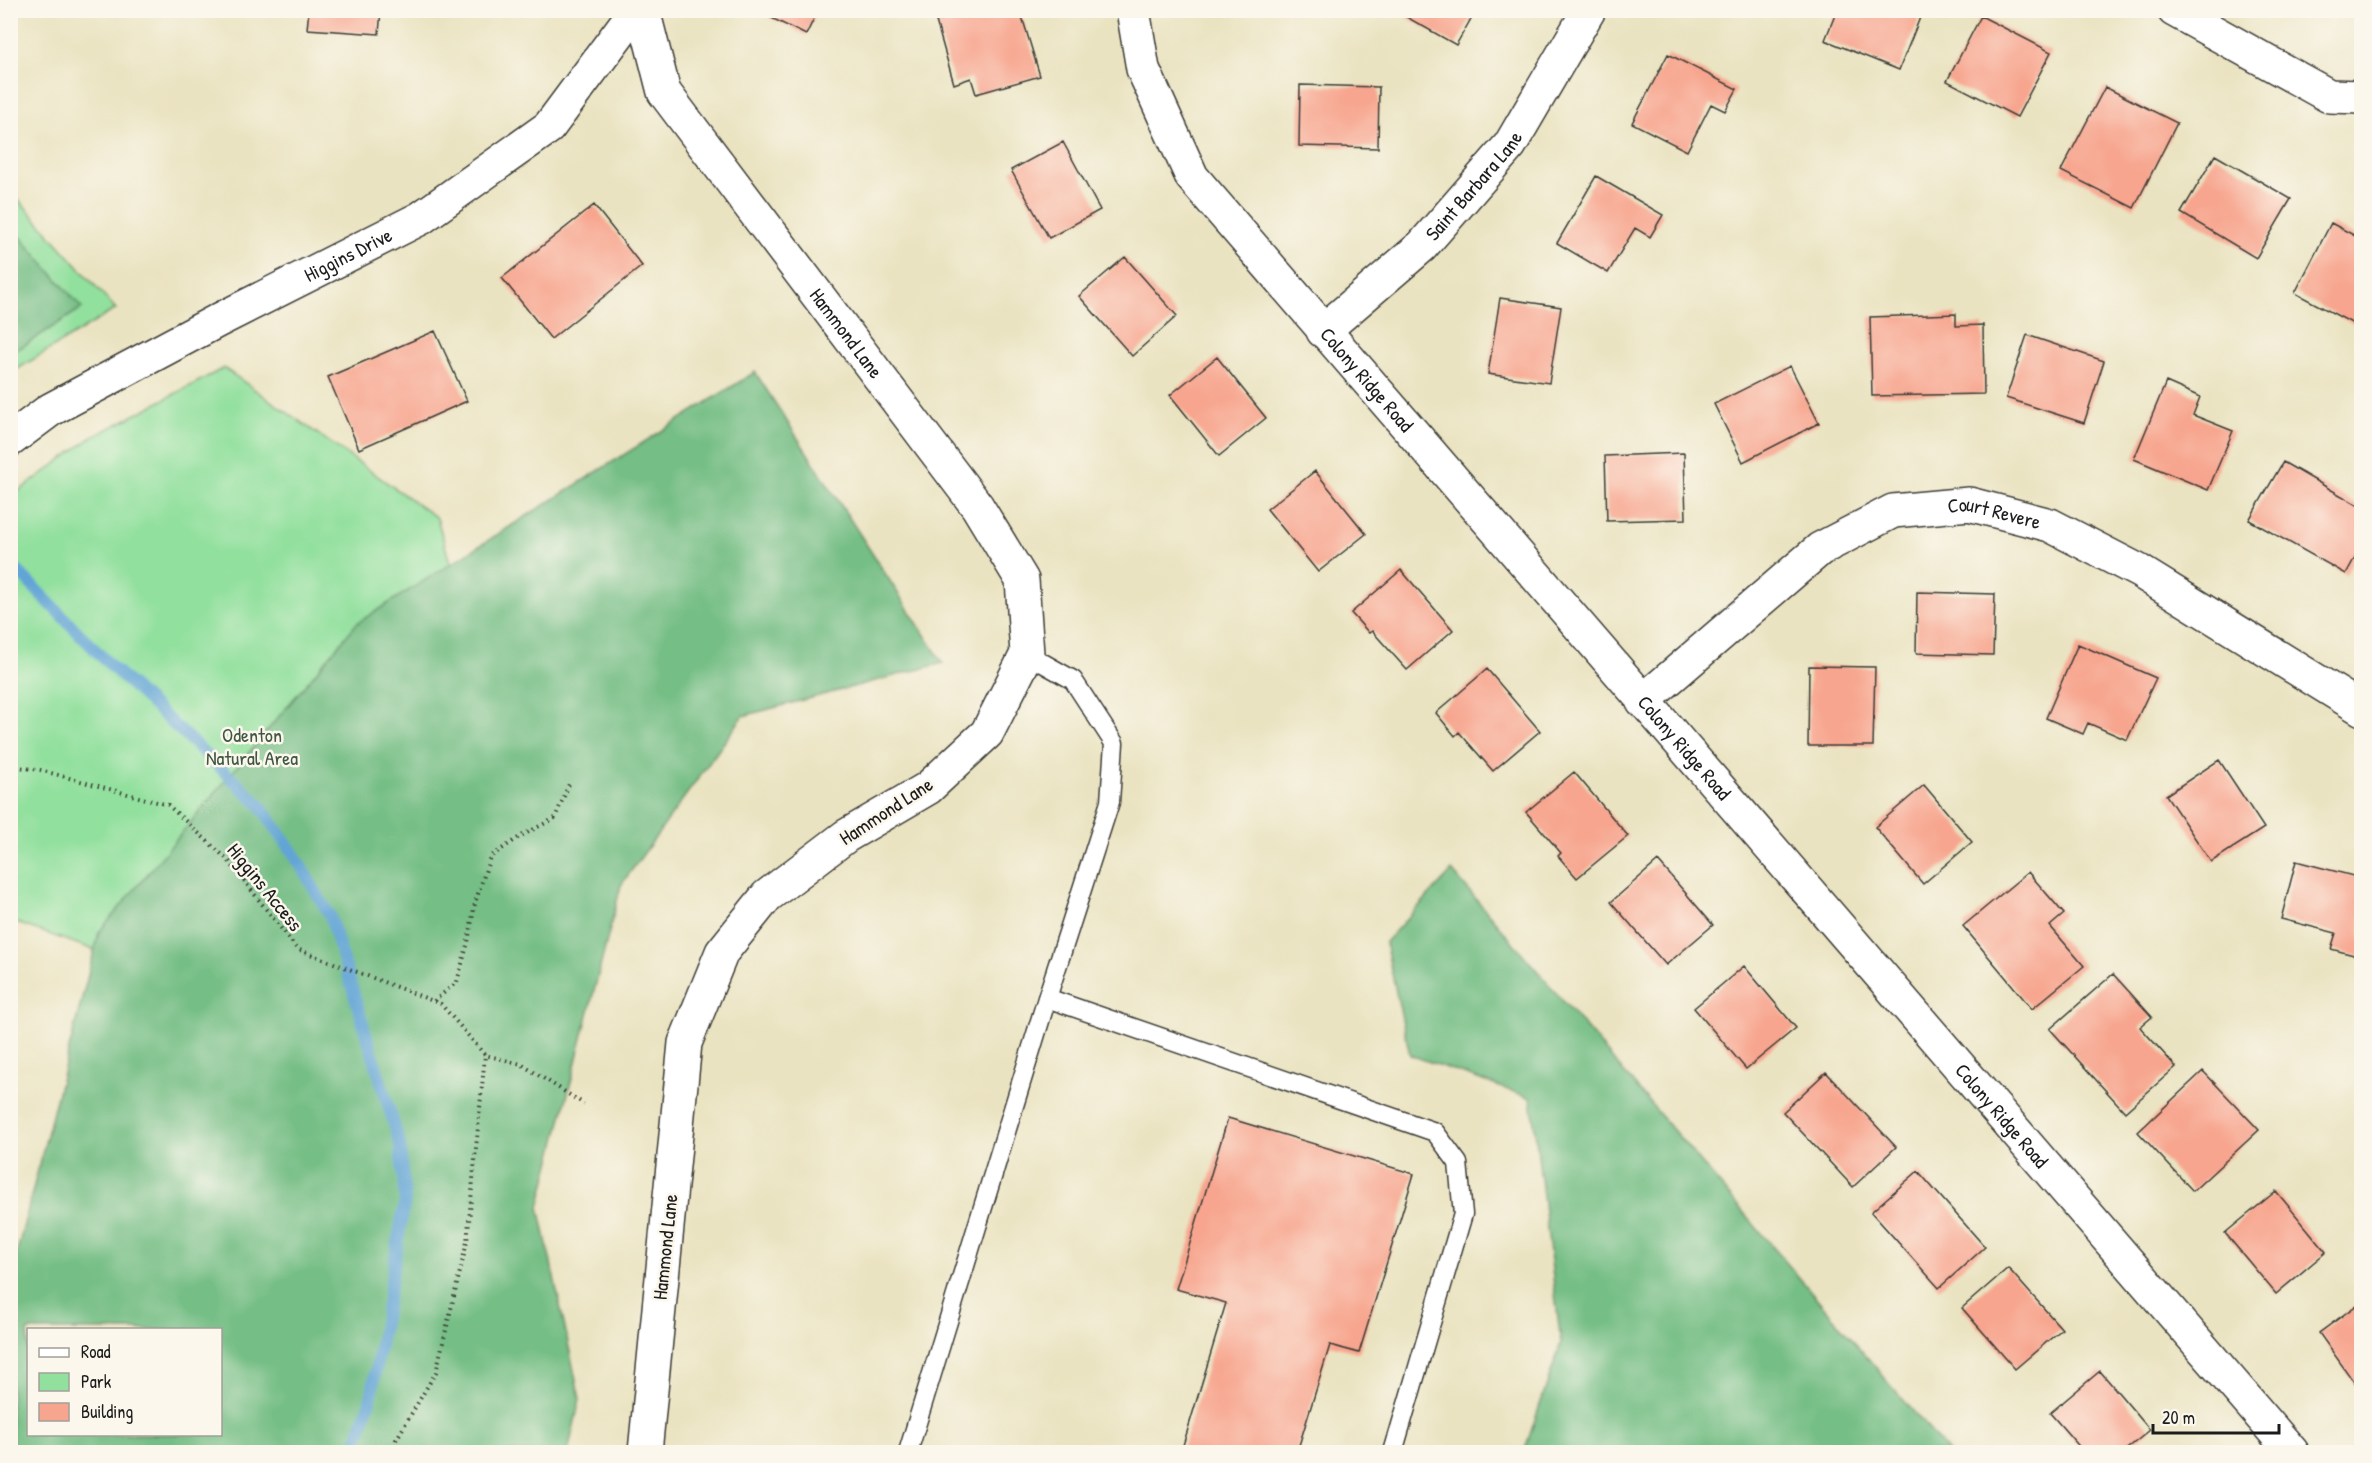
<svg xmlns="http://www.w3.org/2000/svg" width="2372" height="1463" font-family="'Patrick Hand',sans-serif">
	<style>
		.green { fill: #92e09e; stroke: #577e5d; stroke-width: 1.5 }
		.forest { fill: #75be85; stroke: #486d50; stroke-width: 1.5; fill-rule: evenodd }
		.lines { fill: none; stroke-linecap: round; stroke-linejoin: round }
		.stream { stroke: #62a4d5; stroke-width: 12 }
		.building { fill: #f7a58e }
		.service-casing { stroke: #3b3a35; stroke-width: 21 }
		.minor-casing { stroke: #3b3a35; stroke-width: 36 }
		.path { stroke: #3b3a35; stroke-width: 4; stroke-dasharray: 1.5 4.5; stroke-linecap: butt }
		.service { stroke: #fff; stroke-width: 18 }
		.minor { stroke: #fff; stroke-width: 33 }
		.labels { text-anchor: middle; stroke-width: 5; stroke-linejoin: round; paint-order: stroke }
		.street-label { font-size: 20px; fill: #1c1c1c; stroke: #fbf7ec }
		.park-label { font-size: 20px; fill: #3f5743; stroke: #fbf7ec }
	</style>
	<rect width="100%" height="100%" fill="#fbf7ec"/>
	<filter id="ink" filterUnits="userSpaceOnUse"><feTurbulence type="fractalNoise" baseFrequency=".0167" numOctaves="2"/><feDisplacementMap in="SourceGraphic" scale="12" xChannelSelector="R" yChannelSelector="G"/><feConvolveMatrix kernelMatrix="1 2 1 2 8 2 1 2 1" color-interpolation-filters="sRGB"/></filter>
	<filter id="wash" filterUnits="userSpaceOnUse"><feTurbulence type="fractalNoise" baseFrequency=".008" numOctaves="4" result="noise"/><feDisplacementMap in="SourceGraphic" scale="24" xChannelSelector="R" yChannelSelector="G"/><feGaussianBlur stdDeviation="1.35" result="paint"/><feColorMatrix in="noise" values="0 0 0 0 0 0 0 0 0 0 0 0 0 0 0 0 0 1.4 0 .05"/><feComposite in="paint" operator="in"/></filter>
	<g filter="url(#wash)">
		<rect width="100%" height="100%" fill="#eae3c1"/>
		<path class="green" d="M10 190 116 309 11 373H10Z
			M224 368 437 518 523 816 353 1452H11L28 1434H220V1330L155 971 11 921V497L91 438Z"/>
		<path class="forest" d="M11 226 82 308 11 354H10Z
			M755 372 943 663 743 716 621 885 539 1207 580 1399 568 1452H11V1275L99 932 357 623ZM28 1330H220V1434H28Z
			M1452 871 1948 1452H1524L1561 1343 1531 1098 1410 1055 1385 942Z"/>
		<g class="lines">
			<path class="stream" d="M10 563 111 666 259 804 292 851 330 916 400 1144 405 1200 371 1398 353 1452"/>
		</g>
		<g id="blocks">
			<path class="building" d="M309 10H381L379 34 307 29Z
				M755 10H818L806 35Z
				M974 10H1020L1040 76 976 94 971 78 954 84 936 21Z
				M1403 10H1476L1456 45 1401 14Z
				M1837 10H1923L1899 70 1825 40Z
				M1981 16 2051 52 2017 117 1947 81Z
				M1668 54 1737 89 1725 111 1711 104 1687 151 1632 123Z
				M1300 85 1379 87 1378 148 1299 146Z
				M2105 87 2177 123 2134 208 2061 171Z
				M1063 142 1100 210 1049 238 1011 170Z
				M2215 155 2291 199 2256 258 2181 213Z
				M1596 176 1663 215 1650 237 1635 228 1608 273 1557 243Z
				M594 205 642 266 551 339 502 278Z
				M2331 223 2361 239V328L2295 293Z
				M1125 257 1177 316 1132 356 1079 296Z
				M1500 298 1561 307 1549 383 1488 374Z
				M1956 314V326L1983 325 1984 394 1872 396 1870 317Z
				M435 331 467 401 359 449 328 377Z
				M2027 335 2104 361 2084 423 2006 398Z
				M1217 357 1266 418 1219 456 1170 395Z
				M1790 366 1819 423 1743 462 1714 404Z
				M2166 382 2200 397 2193 415 2233 431 2208 490 2134 459Z
				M1684 453 1686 519 1607 521 1605 456Z
				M2283 462 2361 507V546L2346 574 2249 520Z
				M1315 471 1366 534 1318 572 1267 509Z
				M1401 570 1453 630 1407 670 1372 631 1369 633 1351 613Z
				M1917 592 1995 594 1993 655 1916 653Z
				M2078 644 2156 678 2127 740 2088 723 2083 734 2046 718Z
				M1809 666 1875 667 1873 746H1808Z
				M1487 669 1540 731 1493 771 1459 732 1455 736 1436 713Z
				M2219 760 2264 828 2211 862 2166 795Z
				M1574 772 1628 836 1577 878 1558 856 1561 853 1526 812Z
				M1924 785 1972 842 1923 884 1875 827Z
				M1658 861 1713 925 1666 965 1611 902Z
				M2296 861 2361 878V957L2331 949 2336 933 2281 919Z
				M2028 872 2064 914 2050 926 2084 966 2032 1009 1963 926Z
				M1744 966 1796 1028 1746 1069 1694 1008Z
				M2113 974 2152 1017 2140 1027 2176 1067 2125 1112 2050 1029Z
				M2203 1071 2259 1130 2193 1191 2138 1132Z
				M1826 1072 1896 1147 1853 1187 1783 1112Z
				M1228 1118 1414 1174 1359 1353 1330 1345 1297 1452H1181L1226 1303 1176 1289Z
				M1918 1171 1985 1247 1939 1288 1871 1212Z
				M2276 1191 2326 1252 2276 1294 2225 1233Z
				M2008 1268 2062 1329 2015 1369 1962 1308Z
				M2361 1302V1392L2319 1333Z
				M2100 1371 2150 1430 2123 1452H2084L2050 1413Z"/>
		</g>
	</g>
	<g filter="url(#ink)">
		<use href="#blocks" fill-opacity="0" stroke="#3b3a35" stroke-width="1.5"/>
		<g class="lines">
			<defs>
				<path id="service" d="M1027 654 1073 680 1114 743 1110 802 1047 998 1435 1132 1458 1163 1463 1214 1393 1452
					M908 1452 1047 998"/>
				<g id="minor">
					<path id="s1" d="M643 10 664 92 977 506 1022 580 1027 654 987 733 928 788 846 836 767 896 722 952 685 1043 645 1452"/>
					<path id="s2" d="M1133 10 1143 69 1192 177 2292 1452"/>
					<path d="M2174 10 2329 96 2362 97"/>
					<path id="s3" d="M1323 331 1422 246 1510 145 1589 10"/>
					<path id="s4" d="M10 440 50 410 217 321 421 218 549 127 636 10"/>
					<path id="s5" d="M1643 701 1820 549 1893 511 1969 504 2050 525 2139 571 2362 709"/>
				</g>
			</defs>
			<use href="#service" class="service-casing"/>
			<use href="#minor" class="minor-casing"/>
			<path class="path" d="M10 766 40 770 168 805 228 860 297 949 441 1004 485 1055 521 1064 584 1104
				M434 1001 457 982 468 942 475 903 490 857 521 836 555 818 569 784
				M395 1452 396 1440 436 1372 467 1242 485 1055"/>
			<use href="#service" class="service"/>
			<use href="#minor" class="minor"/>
		</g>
	</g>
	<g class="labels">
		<g class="street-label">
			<text dy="7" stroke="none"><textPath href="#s3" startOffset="210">Saint Barbara Lane</textPath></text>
			<text dy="7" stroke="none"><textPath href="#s4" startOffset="386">Higgins Drive</textPath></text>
			<text dy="7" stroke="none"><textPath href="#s1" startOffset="387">Hammond Lane</textPath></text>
			<text dy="7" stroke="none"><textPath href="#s2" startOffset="446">Colony Ridge Road</textPath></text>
			<text dy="7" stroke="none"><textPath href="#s5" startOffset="418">Court Revere</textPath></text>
			<text dy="7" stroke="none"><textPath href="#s2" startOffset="932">Colony Ridge Road</textPath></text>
			<text transform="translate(886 811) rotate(-33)" y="7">Hammond Lane</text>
			<text transform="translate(265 887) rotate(51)" y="7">Higgins Access</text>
			<text dy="7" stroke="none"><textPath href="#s2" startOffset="1418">Colony Ridge Road</textPath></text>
			<text transform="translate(665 1247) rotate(-84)" y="7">Hammond Lane</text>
		</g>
		<g class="park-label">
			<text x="252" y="742">Odenton<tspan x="252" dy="23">Natural Area</tspan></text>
		</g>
	</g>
	<rect width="2372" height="1463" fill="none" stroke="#fbf7ec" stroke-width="36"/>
	<rect x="27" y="1328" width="195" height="108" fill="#fbf7ec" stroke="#a29f99" stroke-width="1.5"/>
	<rect x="39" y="1348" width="30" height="9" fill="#ffffff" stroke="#a29f99" stroke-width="1.5"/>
	<text x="81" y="1358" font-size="18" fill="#1c1c1c">Road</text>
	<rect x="39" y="1373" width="30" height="18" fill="#92e09e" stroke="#a29f99" stroke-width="1.5"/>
	<text x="81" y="1388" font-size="18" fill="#1c1c1c">Park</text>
	<rect x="39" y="1403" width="30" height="18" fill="#f7a58e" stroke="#a29f99" stroke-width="1.5"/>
	<text x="81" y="1418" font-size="18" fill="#1c1c1c">Building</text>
	<path d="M2153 1424v9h126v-9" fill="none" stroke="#1c1c1c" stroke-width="3"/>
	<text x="2162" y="1424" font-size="18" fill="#1c1c1c" stroke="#fbf7ec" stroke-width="4.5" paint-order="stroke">20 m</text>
</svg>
